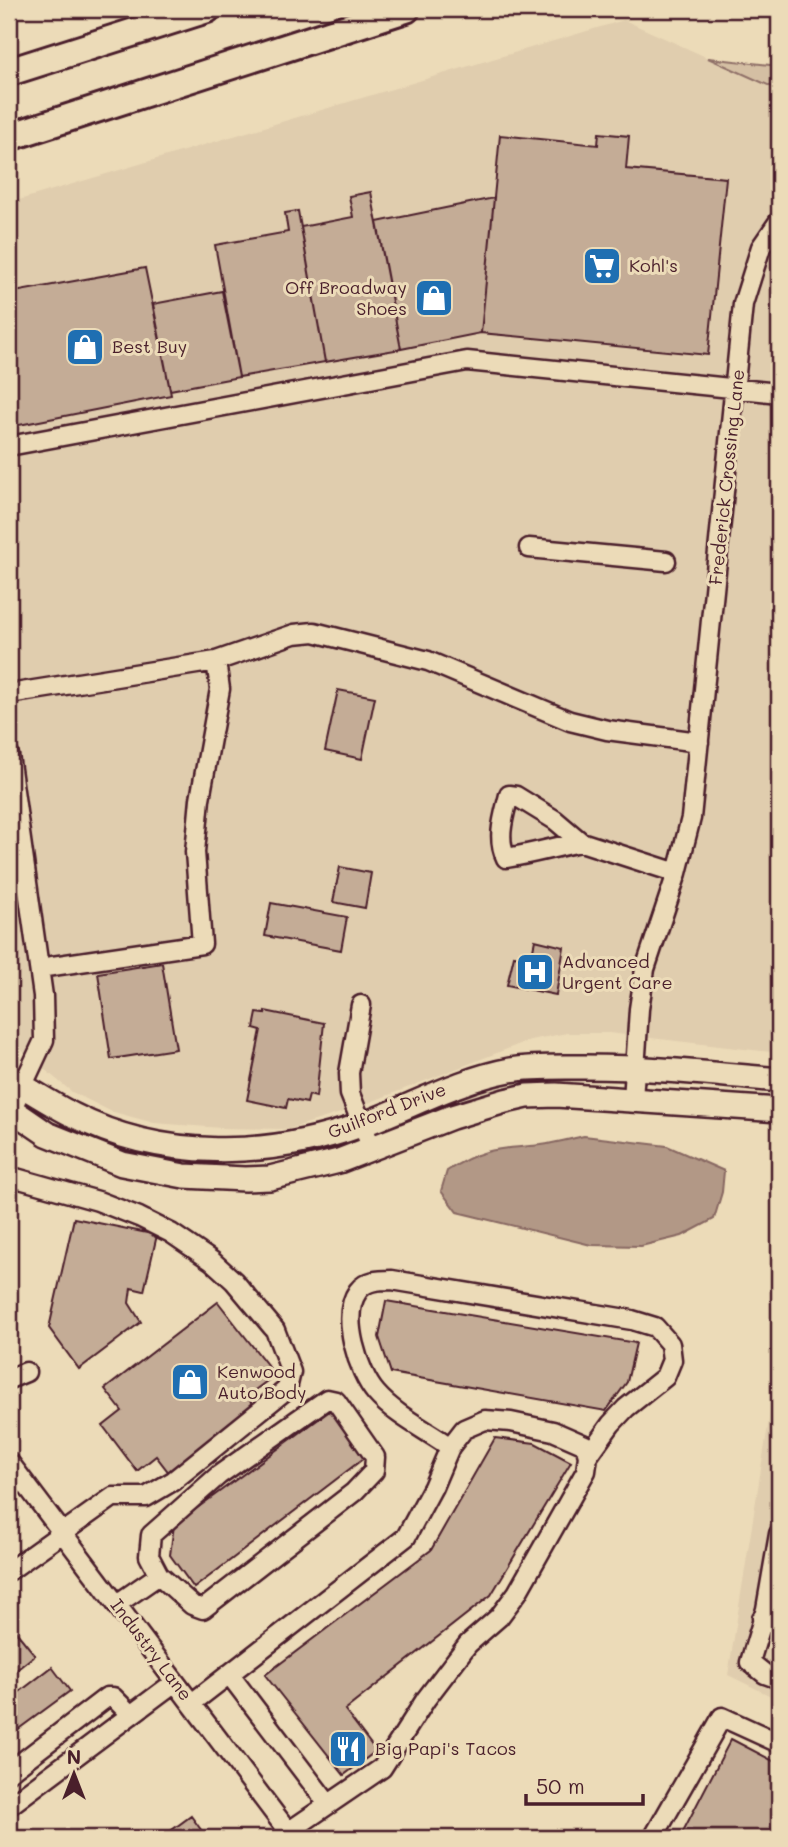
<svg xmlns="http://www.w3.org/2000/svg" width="788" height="1847" font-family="Mali,sans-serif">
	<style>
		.built { fill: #e0cdae }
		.green { fill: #d4bfa3; stroke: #8f6f67; stroke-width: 2 }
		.water { fill: #b29886; stroke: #886862; stroke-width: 2 }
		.building { fill: #c4ac96; stroke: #4a1f2b; stroke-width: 2 }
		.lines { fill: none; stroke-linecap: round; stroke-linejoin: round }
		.minor-casing { stroke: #4a1f2b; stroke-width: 23 }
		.major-casing { stroke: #4a1f2b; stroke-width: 28 }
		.highway-casing { stroke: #4a1f2b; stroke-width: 32 }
		.minor { stroke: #ecdbb8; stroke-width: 18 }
		.major { stroke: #ecdbb8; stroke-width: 23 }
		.highway { stroke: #ecdbb8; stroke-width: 26 }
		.labels { text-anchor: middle; stroke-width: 6; stroke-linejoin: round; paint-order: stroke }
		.poi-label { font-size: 18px; fill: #4a1f2b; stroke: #ecdbb8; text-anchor: start }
		.street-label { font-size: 18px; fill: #4a1f2b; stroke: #ecdbb8 }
	</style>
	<rect width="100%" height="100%" fill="#ecdbb8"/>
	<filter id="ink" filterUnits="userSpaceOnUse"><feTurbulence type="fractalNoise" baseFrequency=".0143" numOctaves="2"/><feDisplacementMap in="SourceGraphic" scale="14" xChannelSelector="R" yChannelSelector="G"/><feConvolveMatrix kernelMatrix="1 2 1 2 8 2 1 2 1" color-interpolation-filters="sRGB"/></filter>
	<g filter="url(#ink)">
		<path class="built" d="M624 20 779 90V1053L609 1033H567L530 1040 350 1110 289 1129 221 1128 154 1123 110 1111 72 1092 9 1040V203Z
			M779 1357V1700L728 1675Z"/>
		<path class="green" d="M708 58 779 66V90Z"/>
		<path class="water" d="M584 1136 667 1146 724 1171 722 1192 714 1219 682 1236 641 1246 591 1245 457 1212 441 1191 447 1171C483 1147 500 1149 541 1145 555 1143 570 1139 584 1136Z"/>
		<path class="building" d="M599 133 629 136 626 169 726 178 708 355 481 333 500 135 598 145Z
			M371 192 401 349 325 362 301 227 353 217 349 196Z
			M494 198 481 333 401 349 377 222Z
			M298 211 325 362 239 377 215 245 288 232 285 213Z
			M145 268 171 395 9 427V293Z
			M222 291 239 377 170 390 153 304Z
			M338 690 375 697 362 759 325 751Z
			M340 867 371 873 365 908 333 902Z
			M9 881 16 935 9 936Z
			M271 903 347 917 341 950 265 936Z
			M535 940 564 947 556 995 507 985 514 956 531 959Z
			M162 963 176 1049 111 1059 98 973Z
			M265 1011 324 1023 316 1097 309 1095 307 1103 288 1099 286 1108 247 1100 261 1030 254 1028 257 1013 265 1014Z
			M74 1218 157 1235 144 1291 131 1288 129 1303 141 1322 79 1369 49 1328Z
			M386 1301 636 1343 627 1382 606 1411 391 1373 379 1337Z
			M218 1302 275 1375 247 1396 256 1409 170 1474 156 1456 137 1471 103 1426 122 1411 105 1389Z
			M331 1410 364 1458 194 1588 170 1555 174 1525Z
			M495 1438 535 1443 571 1462 491 1595 345 1710 376 1751 344 1775 265 1675 431 1550Z
			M9 1623 35 1655 9 1676Z
			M52 1667 70 1691 9 1736V1700Z
			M731 1739 779 1764V1816L768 1838H684L680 1837Z
			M191 1816 207 1838H161Z"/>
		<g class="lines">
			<defs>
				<path id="minor" d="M9 446 467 361 779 393
					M529 548 666 561
					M9 694 216 661 294 634 314 632 428 661 570 721 607 730 699 742
					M9 755 43 996 44 1040 9 1115
					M581 842C555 847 532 854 506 858 496 838 504 816 509 795L516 796 555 820 581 842 677 873
					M39 968 202 944 195 852 200 799 220 689 216 661
					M361 1005 349 1073 350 1094 372 1149
					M633 1100 639 1009 645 969 677 873 691 818 743 304 761 247 779 221
					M9 1176 98 1201 139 1217 171 1233 212 1261 234 1281 275 1330 291 1372 287 1389 173 1481 146 1497H113L9 1571
					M9 1379 26 1372
					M450 1447C426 1430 395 1415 376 1393 358 1372 340 1316 358 1291 366 1280 379 1280 392 1280L632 1320 655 1327 670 1344 672 1360 665 1377 626 1408 611 1424 588 1456
					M9 1462 293 1838
					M779 1534 766 1609 750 1662 765 1674 779 1679
					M117 1604 159 1575 192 1605 203 1609 354 1492 374 1471 375 1457 336 1401 327 1399 219 1475 151 1535 149 1556 159 1575
					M762 1618 779 1624
					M229 1674 328 1804
					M192 1703 406 1537 433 1487 450 1447 464 1429 485 1420 511 1422 553 1431 585 1445 588 1456 586 1471 517 1593 499 1617 468 1644 426 1699 382 1768 288 1832
					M9 1772 107 1697H113L131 1715
					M9 1806 175 1682
					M653 1838 722 1717 779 1743"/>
				<path id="major" d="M9 1078C30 1090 51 1104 73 1115 162 1161 269 1158 361 1125 411 1107 457 1080 510 1070 534 1066 560 1067 584 1067 649 1067 714 1074 779 1080
					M9 1108 47 1134 122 1164 184 1176 245 1179 270 1178 339 1161 452 1117 505 1101 527 1096 556 1095 779 1110"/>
				<path id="highway" d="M9 72 207 9
					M9 137 406 9"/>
			</defs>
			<use href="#minor" class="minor-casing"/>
			<use href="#major" class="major-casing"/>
			<use href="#highway" class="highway-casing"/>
			<use href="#minor" class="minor"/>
			<use href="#major" class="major"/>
			<use href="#highway" class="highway"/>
		</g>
	</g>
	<defs>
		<symbol id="supermarket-square" viewBox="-11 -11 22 22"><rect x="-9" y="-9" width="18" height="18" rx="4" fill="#1f6fb2" stroke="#ecdbb8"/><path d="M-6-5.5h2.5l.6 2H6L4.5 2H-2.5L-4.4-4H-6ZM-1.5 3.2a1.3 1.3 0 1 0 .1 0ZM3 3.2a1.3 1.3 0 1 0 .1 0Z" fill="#fff"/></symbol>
		<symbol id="shop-square" viewBox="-11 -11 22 22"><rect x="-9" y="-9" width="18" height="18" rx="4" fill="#1f6fb2" stroke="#ecdbb8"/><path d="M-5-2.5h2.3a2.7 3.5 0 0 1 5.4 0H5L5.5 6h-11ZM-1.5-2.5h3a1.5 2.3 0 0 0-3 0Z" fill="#fff"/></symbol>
		<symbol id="hospital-square" viewBox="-11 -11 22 22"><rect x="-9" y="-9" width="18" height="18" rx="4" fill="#1f6fb2" stroke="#ecdbb8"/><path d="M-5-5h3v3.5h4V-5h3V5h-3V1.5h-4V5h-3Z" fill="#fff"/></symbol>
		<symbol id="restaurant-square" viewBox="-11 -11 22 22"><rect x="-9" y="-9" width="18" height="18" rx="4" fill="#1f6fb2" stroke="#ecdbb8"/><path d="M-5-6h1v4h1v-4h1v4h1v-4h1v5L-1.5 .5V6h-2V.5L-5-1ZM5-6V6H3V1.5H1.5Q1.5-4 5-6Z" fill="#fff"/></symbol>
	</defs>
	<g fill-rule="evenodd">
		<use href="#supermarket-square" x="580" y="244" width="44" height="44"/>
		<use href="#shop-square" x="412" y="276" width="44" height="44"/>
		<use href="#shop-square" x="63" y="325" width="44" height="44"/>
		<use href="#hospital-square" x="513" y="950" width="44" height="44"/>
		<use href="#shop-square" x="168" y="1360" width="44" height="44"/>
		<use href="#restaurant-square" x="326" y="1727" width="44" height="44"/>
	</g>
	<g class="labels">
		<g class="poi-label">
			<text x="629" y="272">Kohl's</text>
			<text x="407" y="294" text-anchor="end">Off Broadway<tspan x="407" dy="21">Shoes</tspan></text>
			<text x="112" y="353">Best Buy</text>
			<text x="562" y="968">Advanced<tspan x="562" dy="21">Urgent Care</tspan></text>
			<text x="217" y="1378">Kenwood<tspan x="217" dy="21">Auto Body</tspan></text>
			<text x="375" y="1755">Big Papi's Tacos</text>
		</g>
		<g class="street-label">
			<text transform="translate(727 477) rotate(-84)" y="6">Frederick Crossing Lane</text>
			<text transform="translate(387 1111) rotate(-21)" y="6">Guilford Drive</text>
			<text transform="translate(151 1650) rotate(53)" y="6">Industry Lane</text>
		</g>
	</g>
	<rect width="788" height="1847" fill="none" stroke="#ecdbb8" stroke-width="35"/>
	<rect x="18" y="18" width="753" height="1812" fill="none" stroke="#4a1f2b" stroke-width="2.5" filter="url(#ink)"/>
	<g transform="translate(74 1774)" stroke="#ecdbb8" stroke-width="5" paint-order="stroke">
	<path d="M0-5L12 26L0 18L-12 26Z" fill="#4a1f2b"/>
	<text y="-10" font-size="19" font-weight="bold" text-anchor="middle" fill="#4a1f2b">N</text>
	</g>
	<path d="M526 1794v10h117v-10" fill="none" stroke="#4a1f2b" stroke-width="3.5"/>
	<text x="536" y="1794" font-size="21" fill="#4a1f2b" stroke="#ecdbb8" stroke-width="5" paint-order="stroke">50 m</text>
</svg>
